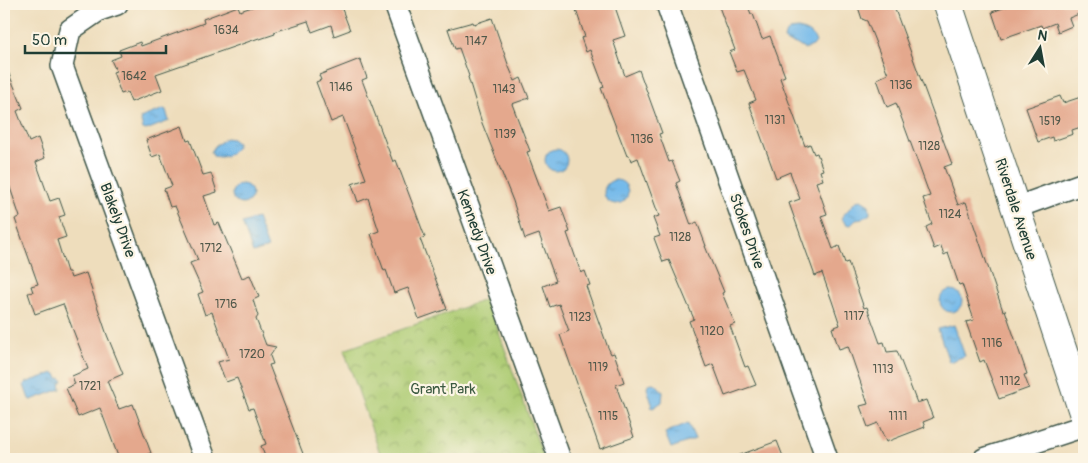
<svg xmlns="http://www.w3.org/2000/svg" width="1088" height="463" font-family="Pangolin,sans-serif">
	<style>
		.park { fill: url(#park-crowns); stroke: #668454 }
		.water { fill: url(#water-ripples); stroke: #497b8f }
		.building { fill: #e4a88d }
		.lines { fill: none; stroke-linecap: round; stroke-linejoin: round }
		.street-casing { stroke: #3e5548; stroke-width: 24 }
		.secondary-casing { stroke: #3e5548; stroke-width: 30 }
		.street { stroke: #fff; stroke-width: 21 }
		.secondary { stroke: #fff; stroke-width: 28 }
		.labels { text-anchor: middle; stroke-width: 4.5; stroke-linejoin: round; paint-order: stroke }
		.number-label { font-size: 12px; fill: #50584a }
		.street-label { font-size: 15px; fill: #1f3d34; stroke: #fcf5e5 }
		.park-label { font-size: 15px; fill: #3c5a41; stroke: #fcf5e5 }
	</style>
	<defs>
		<pattern id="park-crowns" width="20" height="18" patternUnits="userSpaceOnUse" patternTransform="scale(1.25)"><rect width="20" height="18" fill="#aecc74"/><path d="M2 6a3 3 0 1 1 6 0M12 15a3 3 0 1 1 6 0" fill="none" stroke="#8da760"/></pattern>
		<pattern id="water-ripples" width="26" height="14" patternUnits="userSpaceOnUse" patternTransform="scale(1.25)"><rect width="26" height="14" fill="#73b9ea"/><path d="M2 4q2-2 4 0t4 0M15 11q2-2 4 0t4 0" fill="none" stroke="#5e98be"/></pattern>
	</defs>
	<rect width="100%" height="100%" fill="#fcf5e5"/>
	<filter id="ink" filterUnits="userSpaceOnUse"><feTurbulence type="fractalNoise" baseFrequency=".02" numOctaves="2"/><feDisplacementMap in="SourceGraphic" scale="10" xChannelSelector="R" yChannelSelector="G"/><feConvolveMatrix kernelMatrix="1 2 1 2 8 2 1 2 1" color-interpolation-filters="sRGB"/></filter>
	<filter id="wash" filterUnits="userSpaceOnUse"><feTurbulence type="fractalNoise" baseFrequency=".0096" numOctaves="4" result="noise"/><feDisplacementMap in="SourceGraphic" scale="20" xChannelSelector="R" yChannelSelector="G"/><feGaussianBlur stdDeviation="1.12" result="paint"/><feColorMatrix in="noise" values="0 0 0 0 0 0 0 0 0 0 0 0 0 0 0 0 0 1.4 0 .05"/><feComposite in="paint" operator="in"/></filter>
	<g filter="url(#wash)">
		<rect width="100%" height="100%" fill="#eeddbc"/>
		<path class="park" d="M487 299 544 459H382L344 350Z"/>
		<path class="water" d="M798 29C807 31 813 33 816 42L813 46 804 49 796 44 787 42 784 40 785 34 790 30Z
			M164 109 166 110 169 121 146 130 143 129 140 118Z
			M226 138 232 139 237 143V147C229 155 225 159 213 156L211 152 215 146Z
			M545 160a11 11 0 1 1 22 0a11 11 0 1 1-22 0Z
			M604 192a12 12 0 1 1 24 0a12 12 0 1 1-24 0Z
			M232 194a10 10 0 1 1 20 0a10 10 0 1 1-20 0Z
			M861 200 869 205 870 214 862 219 856 220 851 225 846 224 841 218 856 201Z
			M257 218 268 248 253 253 242 223Z
			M940 301a11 11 0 1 1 22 0a11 11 0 1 1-22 0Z
			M954 325 965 356 949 362 938 329Z
			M54 373 56 374 58 379 61 378 63 381 60 383 61 389 31 400 29 399 24 385 25 383Z
			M653 383 657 385 663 392 662 402 653 408 650 407 652 404 647 388 648 384Z
			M688 423 695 439 671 448 665 433Z"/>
		<g id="blocks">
			<path class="building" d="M261 4H340L350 30 334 36 331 25 312 32 308 21 274 32 275 34 260 39 259 38 156 74 162 90 131 102 127 92 121 94 113 72 116 71 111 60 121 56 119 50 140 42 141 46 204 23 203 19 238 6 240 11Z
				M574 4H614L625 36 613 40 625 76 639 70 662 133 659 134 669 162 672 161 680 181 676 183 691 225 697 222 706 246H705L724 292 722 293 735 324 730 326 745 367 748 366 756 385 725 396 713 364 706 367 689 321 694 319 669 260 663 262 654 238 660 236 653 218 659 216 638 158 631 161 629 155 627 156 601 88 604 87 590 50 586 52 581 38 585 37Z
				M718 4H747L751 14H753L762 39 770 36 785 76 780 78 805 146 810 144 814 154 817 153 823 170 820 171 823 180 816 182 827 214 821 216 833 249 839 246 845 263 848 262 864 308 867 307 880 343 884 342 887 352 897 351 917 403 926 400 933 418 923 422 925 427 886 442 878 423 868 427 860 406 868 404 848 346 839 349 832 328 840 325 832 301 822 273 815 276 789 203 800 199 790 172 776 178 749 103 756 100 744 70 737 72 729 52 735 50Z
				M857 4H893L952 164 944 167 958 205 966 202 1003 311 1005 310 1027 374 1024 375 1029 388 999 399 984 360 980 362 966 322 974 320 962 284 959 285 948 253 944 255 941 246 934 249 926 227 932 224 923 198 930 196 896 103 887 107 877 79 888 74 867 21 862 19Z
				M1014 4H1084V12L1069 18 1072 26 1058 32 1055 23 1042 28 1041 25 1001 39 992 12Z
				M492 18 509 67 515 81 521 78 529 98 512 104 530 151 527 152 549 211 561 207 570 232 567 233 581 273 585 271 590 285 586 286 607 345 611 354 614 353 624 382 616 385 634 437 600 449 560 335 569 331 559 304 550 307 543 286 556 281 539 234 525 239 513 201 482 123 468 77 469 76 459 48 455 49 448 29 473 22 474 24Z
				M360 59 367 78 362 80 393 162 396 160 425 237 420 239 447 309 419 319 408 288 394 293 386 270 384 271 371 234 379 231 368 198 358 202 352 184 366 179 343 117 331 122 316 82 321 80 319 75Z
				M4 62 23 108 17 111 29 142 38 138 45 158 36 162 50 201 59 198 65 215 59 217 66 237 57 240 67 272H69L71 278 86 273 107 335 123 374 107 381 119 409 133 404 151 453 134 459H119L100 408 78 417 66 388 75 384 72 376 88 369 63 304 35 314 28 293 33 292 31 286 38 284 15 219 20 217 4 170Z
				M1060 96 1063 103 1084 96V126L1072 130 1073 134 1053 141 1052 137 1038 142 1026 108Z
				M182 126 187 141 190 140 203 175 211 173 217 192 204 196 214 225 219 223 242 278 250 275 259 297 253 300 258 316 256 319 266 345 276 347 270 356 273 364 269 365 305 459H266L261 446 266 444 253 408 249 409 237 378 226 382 218 362 229 359 212 312 205 315 198 294 203 292 190 263 198 260 175 206 170 207 164 189 172 186 160 154 152 157 146 140Z
				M777 441 784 459H732V458Z"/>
		</g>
	</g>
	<g filter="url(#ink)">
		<use href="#blocks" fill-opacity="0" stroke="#3e5548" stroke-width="1"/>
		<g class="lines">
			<defs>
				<path id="street" d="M117 4 99 10 70 30 62 66 205 459
					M395 4 560 459
					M667 4 827 459
					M1015 208 1084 183
					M984 459 1084 426"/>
				<path id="secondary" d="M948 4 1084 415"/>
			</defs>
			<use href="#street" class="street-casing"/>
			<use href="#secondary" class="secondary-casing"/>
			<use href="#street" class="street"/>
			<use href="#secondary" class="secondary"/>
		</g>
	</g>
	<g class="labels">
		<g class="number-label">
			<text x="226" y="34">1634</text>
			<text x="476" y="45">1147</text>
			<text x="134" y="80">1642</text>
			<text x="901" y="89">1136</text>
			<text x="341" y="91">1146</text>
			<text x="504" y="93">1143</text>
			<text x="775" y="124">1131</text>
			<text x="1050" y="125">1519</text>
			<text x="505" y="138">1139</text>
			<text x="642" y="143">1136</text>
			<text x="929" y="150">1128</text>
			<text x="950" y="218">1124</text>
			<text x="680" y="241">1128</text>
			<text x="211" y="252">1712</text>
			<text x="226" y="308">1716</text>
			<text x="854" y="320">1117</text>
			<text x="580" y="321">1123</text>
			<text x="712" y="335">1120</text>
			<text x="992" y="347">1116</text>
			<text x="252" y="358">1720</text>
			<text x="598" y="371">1119</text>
			<text x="883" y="373">1113</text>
			<text x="1010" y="385">1112</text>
			<text x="90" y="390">1721</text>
			<text x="608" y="420">1115</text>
			<text x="898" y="420">1111</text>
		</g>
		<g class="street-label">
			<text transform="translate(1016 209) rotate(72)" y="5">Riverdale Avenue</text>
			<text transform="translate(118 220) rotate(70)" y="5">Blakely Drive</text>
			<text transform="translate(747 231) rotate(71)" y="5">Stokes Drive</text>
			<text transform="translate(477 232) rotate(70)" y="5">Kennedy Drive</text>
		</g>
		<g class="park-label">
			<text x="443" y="394">Grant Park</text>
		</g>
	</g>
	<rect width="1088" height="463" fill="none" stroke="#fcf5e5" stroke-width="20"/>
	<g transform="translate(1040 48) rotate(11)" stroke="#fcf5e5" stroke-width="4" paint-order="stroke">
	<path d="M0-4L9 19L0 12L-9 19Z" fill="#1f3d34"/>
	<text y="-8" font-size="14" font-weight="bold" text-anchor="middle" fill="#1f3d34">N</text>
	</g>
	<path d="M25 45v8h141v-8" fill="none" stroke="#1f3d34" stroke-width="2.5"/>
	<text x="32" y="45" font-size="15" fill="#1f3d34" stroke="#fcf5e5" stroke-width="4" paint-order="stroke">50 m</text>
</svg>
